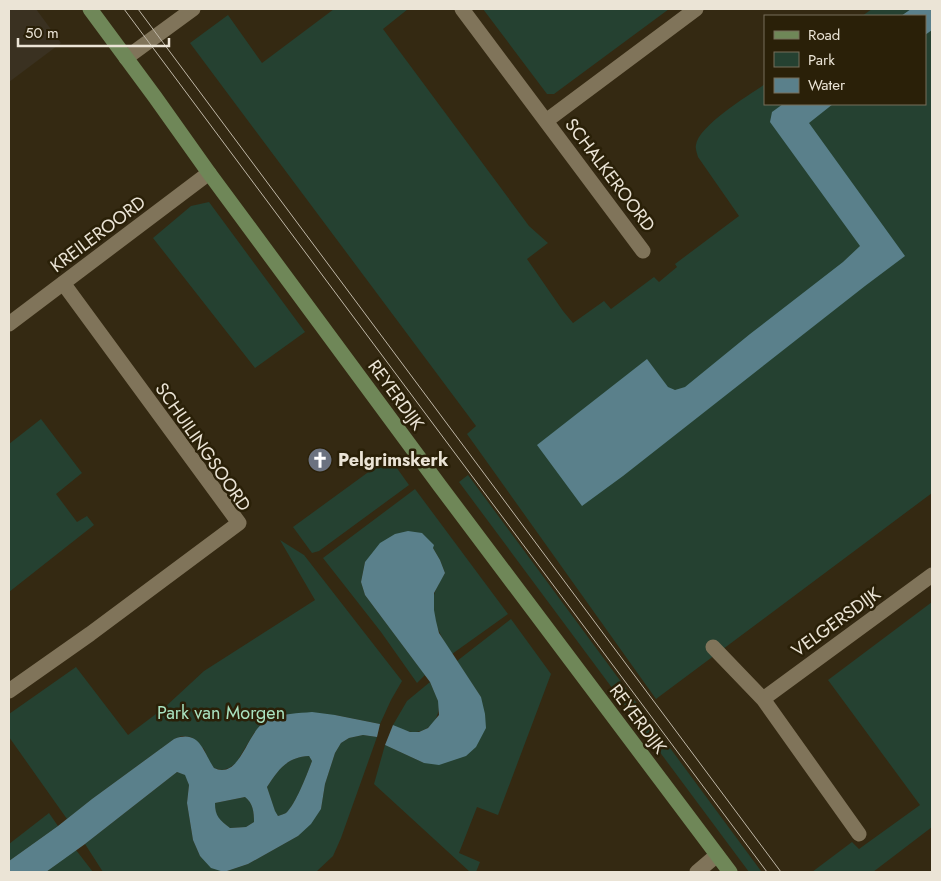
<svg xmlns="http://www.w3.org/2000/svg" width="941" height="881" font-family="Jost,sans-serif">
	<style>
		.education { fill: #3a3121 }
		.green { fill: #254131 }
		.water { fill: #5a808b; fill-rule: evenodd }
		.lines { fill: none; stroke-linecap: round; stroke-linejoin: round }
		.street { stroke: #80745a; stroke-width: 15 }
		.secondary { stroke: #6f8758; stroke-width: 15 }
		.tram { stroke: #bfb7a7; stroke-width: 1 }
		.labels { text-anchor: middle; stroke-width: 5; stroke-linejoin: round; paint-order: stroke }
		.street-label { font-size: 18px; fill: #ebe4d6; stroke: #2a2008 }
		.poi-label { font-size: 18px; font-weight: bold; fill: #ebe4d6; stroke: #2a2008; text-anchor: start }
		.park-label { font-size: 18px; fill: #aae3c1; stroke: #2a2008 }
	</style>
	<rect width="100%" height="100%" fill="#342912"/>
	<path class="education" d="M9 9H36L61 43 9 82Z"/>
	<path class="green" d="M334 9H408L383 29 529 226 548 243 527 259 563 311 573 323 604 301 611 309 654 277 659 282 677 267 675 264 739 216 698 157C697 153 695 148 696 145 698 126 749 95 765 84V104H925V16H862L872 9H932V493L656 699 467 434 476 426 190 43 228 15 262 63Z
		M483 9H669L554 94H547Z
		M209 202 305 332 255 368 153 238 191 206Z
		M41 419 82 473 56 494 77 522 87 516 94 525 9 592V444Z
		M389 457 409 485 319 551 312 553 293 527Z
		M468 475 761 871 759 872H749L459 482Z
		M415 489 508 614 452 654C440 635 430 619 434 595 436 587 441 580 445 573L440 560 433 548 365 562 361 582 365 595 425 675 417 683 381 632 323 558Z
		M280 540 304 555 402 681 391 700 380 724 335 715 268 719 254 733 236 763 229 768 222 770 214 768 209 761 204 749 191 737 182 736 174 739 92 799 67 819 9 737V714L76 667 128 735 164 708 204 671 315 600Z
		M932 602V827L873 872H812L852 842 859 849 920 805 828 680Z
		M511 619 551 674 498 815 477 807 459 853 480 862 476 872H470L374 784 385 745 424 763 481 697 457 661Z
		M430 682C432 688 436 694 438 701 442 717 429 733 412 732 406 732 399 728 393 725L407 701Z
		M363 735 377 737 341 838 333 856 316 872H103L85 844 177 772 186 775 189 785 187 803 193 840 200 856 224 872 248 864 298 836 321 809 325 784 335 753 341 743 349 738Z
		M309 756 312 761C307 774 296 804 286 813 284 814 281 815 278 816L275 812 267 787C278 770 287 757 309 756Z
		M245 797C253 803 254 812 254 822L246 827 230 828C219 819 215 818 215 803Z
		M49 813 58 826 9 861V844Z
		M76 850 93 872H46Z"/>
	<path class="water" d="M911 9H932V30L925 35V16H901Z
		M783 104H833L809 123 905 256 865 286 623 476 582 506 537 445 647 359 668 387 675 390 685 387 750 334 843 262 860 246 770 122 772 112Z
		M408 531 422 533 434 545 433 548 440 560 445 573 434 593V610L436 621 439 633 481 697 485 714 486 728 476 747 466 756 439 765 424 763 385 745 393 725 410 732H419L428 728 439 715 438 701 430 682 365 595 361 582 365 562 380 543 395 534Z
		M312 712 335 715 380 724 377 737 363 735 349 738 341 743 335 753 325 784 321 809 311 824 298 836 248 864 224 872 211 868 200 856 193 840 187 803 189 785 185 775 177 772 85 844 46 872H9V861L58 826 92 799 174 739C200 729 203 752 214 768 217 769 219 770 222 770 243 770 249 727 269 719 281 714 299 713 312 712ZM309 756 312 761C307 774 296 804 286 813 284 814 281 815 278 816L275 811 267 787C278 770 287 757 309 756ZM245 797C253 803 254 812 254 822L246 827 230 828C220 820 215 817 215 803Z"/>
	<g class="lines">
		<path class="street" d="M462 9 643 251
			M126 58 193 9
			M546 121 696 9
			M9 324 209 173
			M713 647 763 699 859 834
			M9 691 90 634 239 523 63 283
			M763 699 932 575
			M697 872 717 855"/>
		<path class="secondary" d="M90 9 155 97 209 173 440 486 730 872"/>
		<path class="tram" d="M124 9 767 872
			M138 9 781 872"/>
	</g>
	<defs>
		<symbol id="church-disc" viewBox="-11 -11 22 22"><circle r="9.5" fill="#6b7280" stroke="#2a2008"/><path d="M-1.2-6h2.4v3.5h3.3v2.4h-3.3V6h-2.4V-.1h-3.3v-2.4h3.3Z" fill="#fff"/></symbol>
	</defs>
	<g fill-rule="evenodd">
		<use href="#church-disc" x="306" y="446" width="28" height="28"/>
	</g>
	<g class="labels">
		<g class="street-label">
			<text transform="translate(610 175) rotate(53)" y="6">SCHALKEROORD</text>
			<text transform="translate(98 234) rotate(-37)" y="6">KREILEROORD</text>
			<text transform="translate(396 395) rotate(54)" y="6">REYERDIJK</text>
			<text transform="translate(203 447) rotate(55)" y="6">SCHUILINGSOORD</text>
			<text transform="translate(836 622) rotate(-36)" y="6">VELGERSDIJK</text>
			<text transform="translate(638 719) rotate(53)" y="6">REYERDIJK</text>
		</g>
		<g class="poi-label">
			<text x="338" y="466">Pelgrimskerk</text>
		</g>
		<g class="park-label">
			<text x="221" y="719">Park van Morgen</text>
		</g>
	</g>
	<rect width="941" height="881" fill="none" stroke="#ebe4d6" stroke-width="20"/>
	<rect x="764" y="15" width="162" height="90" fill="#2a2008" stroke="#776e5a"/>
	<rect x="774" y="31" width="25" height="8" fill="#6f8758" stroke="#776e5a"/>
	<text x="808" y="40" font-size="15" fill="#ebe4d6">Road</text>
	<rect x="774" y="52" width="25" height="15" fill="#254131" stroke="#776e5a"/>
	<text x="808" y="65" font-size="15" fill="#ebe4d6">Park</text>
	<rect x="774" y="78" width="25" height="15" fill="#5a808b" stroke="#776e5a"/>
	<text x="808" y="90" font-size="15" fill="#ebe4d6">Water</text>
	<path d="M18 38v8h151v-8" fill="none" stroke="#ebe4d6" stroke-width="2.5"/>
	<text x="25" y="38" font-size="15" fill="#ebe4d6" stroke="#2a2008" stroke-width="4" paint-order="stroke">50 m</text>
</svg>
